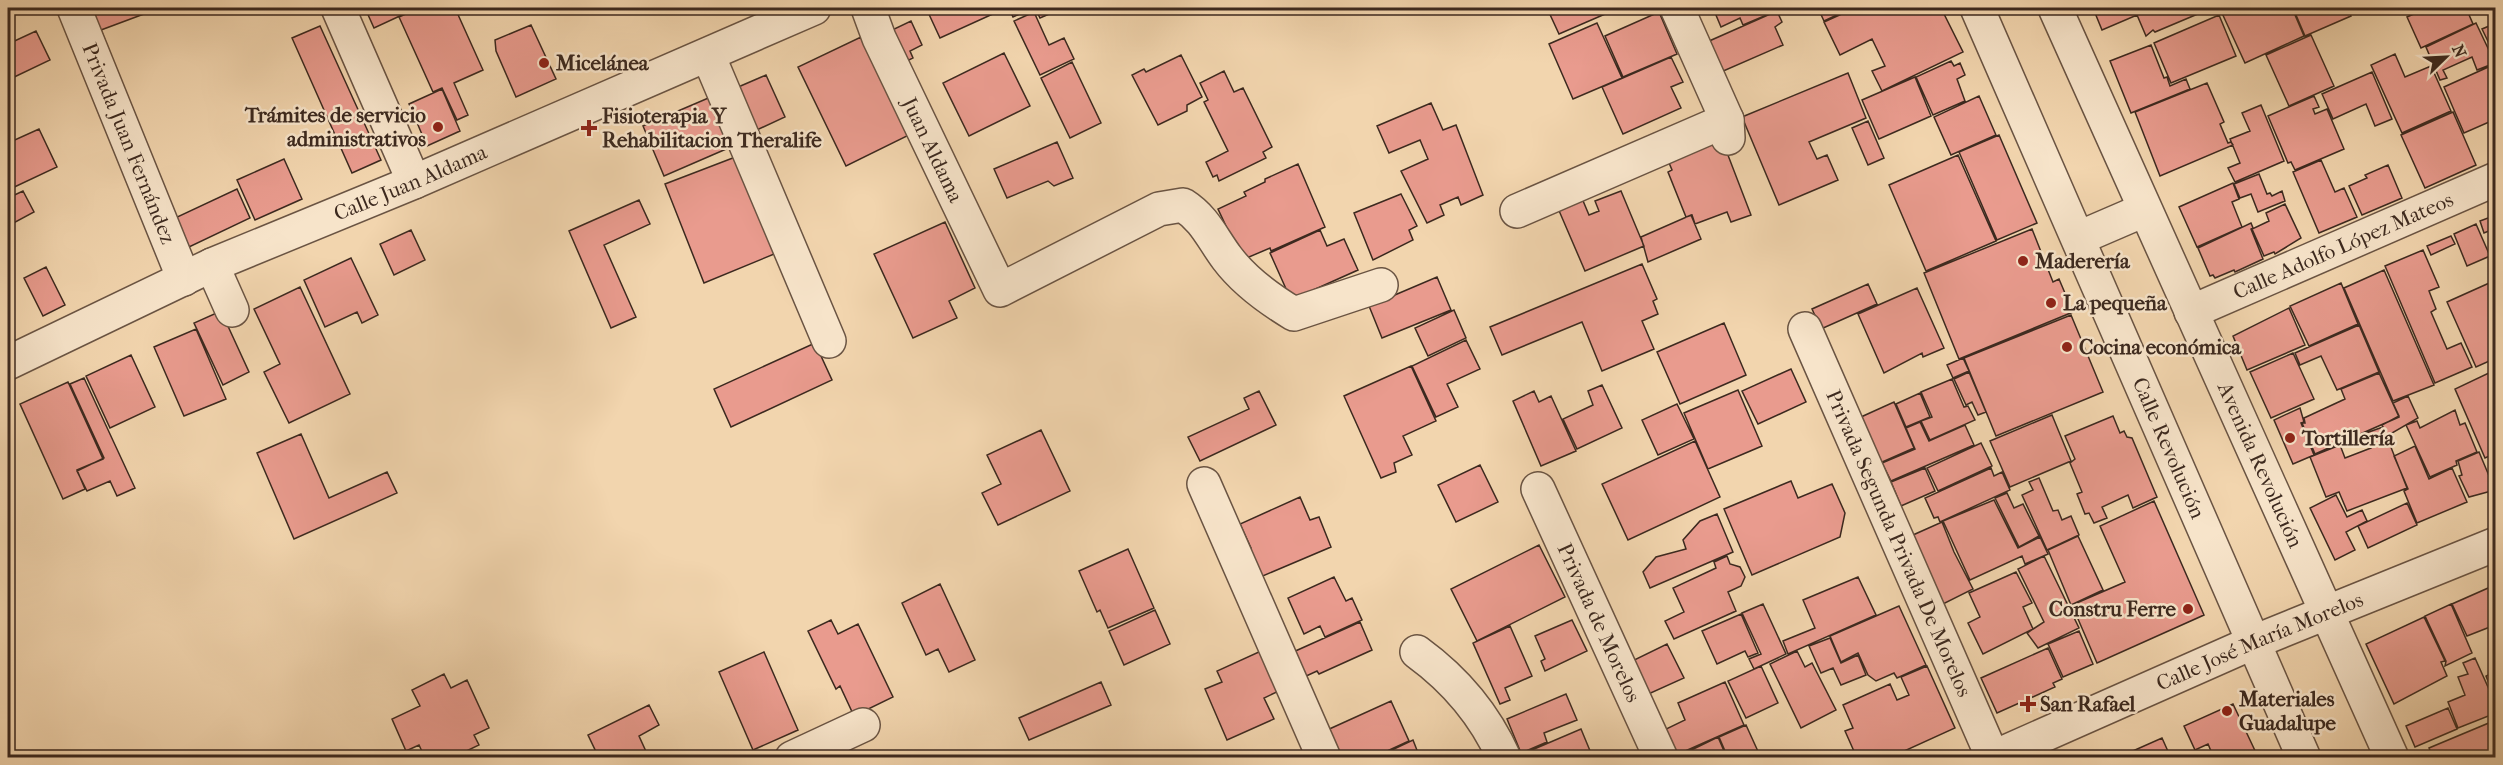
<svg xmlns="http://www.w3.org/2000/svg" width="2503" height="765" font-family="'IM FELL French Canon',serif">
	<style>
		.building { fill: #e99b8e; stroke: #3c291f; stroke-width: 1.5 }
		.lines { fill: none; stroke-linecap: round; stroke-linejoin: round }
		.minor-casing { stroke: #6a5443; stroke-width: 36 }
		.minor { stroke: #f7e4ca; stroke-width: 33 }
		.poi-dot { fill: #8f2418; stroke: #f7e4ca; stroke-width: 2 }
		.labels { text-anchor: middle; stroke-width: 5; stroke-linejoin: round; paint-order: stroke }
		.poi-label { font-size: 21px; font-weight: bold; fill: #3c291f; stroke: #f7e4ca; text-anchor: start }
		.street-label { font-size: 21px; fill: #3c291f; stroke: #f7e4ca }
	</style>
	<rect width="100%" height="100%" fill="#f2d5ae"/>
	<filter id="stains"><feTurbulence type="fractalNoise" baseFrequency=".00333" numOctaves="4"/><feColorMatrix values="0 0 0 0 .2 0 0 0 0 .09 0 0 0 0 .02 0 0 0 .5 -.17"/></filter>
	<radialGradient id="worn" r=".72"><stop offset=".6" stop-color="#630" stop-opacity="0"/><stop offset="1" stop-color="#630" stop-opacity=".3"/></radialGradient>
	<path class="building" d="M81 8H160L101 30 111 55 102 59Z
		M365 8H417L374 28Z
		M419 8H455L483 70 454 83 468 115 457 120 442 88 433 92 399 17Z
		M603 8H622L606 14Z
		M933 8H1006L940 38 927 10Z
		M1009 8H1033L1013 17Z
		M1035 8H1063L1040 18Z
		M1547 8H1619L1559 34Z
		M1713 8H1783L1743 25 1740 18 1721 27Z
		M1818 8H1852L1824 21Z
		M1855 8H1941L1963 52 1882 91 1872 71 1885 66 1872 39 1840 55 1824 22Z
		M2093 8H2212L2155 32 2153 30 2146 36 2137 15 2102 30Z
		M2228 8H2292L2304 36 2245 63 2221 11Z
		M2293 8H2348L2351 16 2305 36Z
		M2427 8H2466L2473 24 2421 48 2407 17Z
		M1777 11 1782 22 1775 27 1783 45 1721 72 1707 42Z
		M1034 12 1049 45 1064 38 1074 59 1040 75 1014 21Z
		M1659 12 1677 54 1623 77 1605 36Z
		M2219 15 2236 56 2171 83 2154 43Z
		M911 21 922 45 910 51 913 58 905 62 890 31Z
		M1597 23 1622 78 1573 99 1549 44Z
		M2476 23 2495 63 2477 70 2472 57 2443 70 2447 78 2440 80 2426 47Z
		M2494 24 2496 27V58L2482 29Z
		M531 25 556 79 516 97 496 51 495 40Z
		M320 26 381 160 352 173 292 38Z
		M36 31 50 60 8 80V44Z
		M2311 35 2334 86 2289 106 2266 55Z
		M861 37 909 135 846 166 798 67Z
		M2151 45 2164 78 2167 77 2170 86 2186 79 2190 89 2131 113 2110 61Z
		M1004 53 1030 106 969 136 943 83Z
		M2395 54 2405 77 2431 66 2451 111 2402 133 2371 65Z
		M1181 55 1202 97 1187 105V111L1158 125 1132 75 1144 69 1146 72Z
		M1671 57 1683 82 1671 87 1681 108 1623 134 1602 87Z
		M1951 61 1954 66 1960 63 1965 75 1957 79 1965 101 1933 115 1916 77Z
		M1072 62 1101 123 1070 138 1041 78Z
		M2495 64 2496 119 2464 133 2444 87Z
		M1224 71 1234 92 1243 88 1272 147 1263 152 1266 158 1219 181 1217 175 1213 177 1206 162 1228 151 1204 102 1208 100 1200 83Z
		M2372 72 2392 119 2375 126 2366 104 2333 119 2322 94Z
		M1848 73 1866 118 1809 142 1817 159 1827 155 1838 180 1779 205 1742 117Z
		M766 75 785 117 748 134 729 91Z
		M1915 77 1931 116 1879 139 1862 100Z
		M2207 83 2224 122 2220 124 2228 143 2231 142 2233 145 2160 176 2135 112Z
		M442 89 460 131 427 146 409 104Z
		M720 93 740 143 664 176 643 126Z
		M1979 96 1996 135 1951 155 1934 117Z
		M2314 96 2319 107 2313 109 2315 114 2327 109 2344 149 2295 170 2291 162 2288 163 2268 116Z
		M1431 103 1443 130 1456 125 1483 195 1461 205 1458 197 1440 205 1444 215 1427 223 1401 171 1428 159 1420 140 1389 153 1377 126Z
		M2261 105 2284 161 2235 182 2228 168 2240 163 2230 139 2250 131 2242 113Z
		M2453 112 2476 165 2425 188 2401 135Z
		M1868 121 1884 158 1868 165 1852 128Z
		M39 129 57 167 8 190V143Z
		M1999 135 2037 223 1997 240 1959 152Z
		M1721 137 1751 215 1731 222 1727 212 1695 224 1692 215 1686 217 1668 172 1672 170 1667 158Z
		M1057 142 1073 178 1054 186 1048 181 1007 198 994 169Z
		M1958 155 1996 241 1926 271 1889 185Z
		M738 156 779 252 704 283 665 184Z
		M284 159 302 199 255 220 237 180Z
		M2321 160 2335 192 2344 188 2357 217 2319 233 2293 172Z
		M1298 164 1325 227 1271 251 1270 248 1242 260 1218 209 1246 196 1244 192 1265 182V179Z
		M2388 165 2402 198 2362 215 2349 186 2367 178 2365 175Z
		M2259 174 2267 194 2270 193 2272 196 2282 191 2285 201 2258 212 2251 194 2240 198 2234 184Z
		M2233 183 2239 199 2232 202 2242 227 2197 247 2179 207Z
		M237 189 250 218 189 247 175 218Z
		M23 191 34 212 8 226V198Z
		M1621 191 1644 246 1585 271 1557 206 1581 196 1589 215 1599 211 1595 201Z
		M1401 194 1417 226 1409 230 1413 240 1373 260 1354 213Z
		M639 200 650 224 604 245 636 317 611 328 569 231Z
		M2285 204 2301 238 2275 254 2274 252 2264 256 2252 229 2269 221 2266 213Z
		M1691 215 1701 239 1648 262 1641 237Z
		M2496 215V228L2484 233 2480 221Z
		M945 222 975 288 949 301 957 318 913 338 874 254Z
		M2251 223 2253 228 2251 229 2263 259 2235 272 2234 270 2215 278 2213 275 2210 276 2198 248Z
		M2476 224 2490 256 2467 266 2454 234Z
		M2032 229 2053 282 2059 279 2073 312 1959 359 1924 273Z
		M411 230 425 260 394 275 380 244Z
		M1320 230 1327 246 1344 239 1358 270 1291 300 1270 253Z
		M2451 236 2455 244 2431 255 2427 246Z
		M2496 247V266L2489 250Z
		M2423 250 2439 287 2429 291 2436 309 2431 312 2447 349 2461 343 2472 367 2435 383 2385 266Z
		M351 258 378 315 362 323 357 312 325 327 304 280Z
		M1642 264 1657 299 1653 301 1658 314 1642 321 1654 349 1602 371 1582 322 1502 355 1490 327Z
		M46 267 65 305 43 316 24 278Z
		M2384 270 2434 385 2393 401 2344 288Z
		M1437 277 1451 310 1382 338 1369 306Z
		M2496 280V358L2476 367 2447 302Z
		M2341 283 2358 324 2309 346 2290 306Z
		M1868 284 1877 304 1821 329 1812 309Z
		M300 287 350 394 289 423 264 372 280 364 254 309Z
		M1917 288 1944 348 1923 357 1922 353 1884 373 1858 314Z
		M2289 308 2305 345 2247 370 2233 336Z
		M1454 310 1466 338 1428 356 1415 328Z
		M221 311 249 372 223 385 194 323Z
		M2071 315 2103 392 1996 436 1964 358Z
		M1724 323 1746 375 1680 404 1657 352Z
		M2359 325 2379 372 2337 390 2321 356 2300 365 2295 353Z
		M196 329 226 399 184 416 154 347Z
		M1466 340 1480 369 1447 384 1458 407 1436 417 1412 366Z
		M815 343 832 380 731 427 714 389Z
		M2293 353 2314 399 2271 418 2250 372Z
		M131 355 155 407 110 428 86 376Z
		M1963 358 1969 371 1953 378 1947 365Z
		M1411 366 1436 421 1403 436 1412 455 1394 463 1396 472 1381 478 1344 396Z
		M1791 369 1806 402 1758 424 1742 391Z
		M2493 371 2496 377V453L2485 458 2455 389Z
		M1969 372 1986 412 1978 415 1972 402 1966 405 1954 379Z
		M2379 373 2399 417 2315 454 2302 423H2305L2304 418 2345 399 2341 389Z
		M84 378 135 488 117 496 110 481 87 491 77 471 104 458 70 384Z
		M1952 379 1964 407 1968 406 1975 420 1930 440 1921 421 1932 417 1921 392Z
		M68 382 103 459 77 470 85 489 63 499 20 404Z
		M1602 385 1622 428 1577 449 1563 419 1593 405 1588 391Z
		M1738 390 1762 446 1708 469 1684 413Z
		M1259 391 1276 425 1200 461 1188 437 1249 409 1244 398Z
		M1534 391 1539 402 1551 396 1576 451 1541 466 1513 401Z
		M1920 393 1930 417 1906 427 1896 404Z
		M2408 396 2418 418 2387 436 2382 425 2399 416 2393 403Z
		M1894 402 1914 448 1880 463 1861 417Z
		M1677 404 1694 439 1658 455 1642 420Z
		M2300 408 2304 422 2301 423 2314 455 2293 464 2274 420Z
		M2455 410 2460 425 2465 423 2477 452 2456 461 2457 465 2430 477 2406 425 2417 421 2420 428Z
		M2052 415 2071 461 2010 487 1990 441Z
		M2113 416 2120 433 2124 431 2127 437 2132 438 2157 497 2133 508 2128 495 2102 507 2107 518 2094 523 2089 513 2085 514 2077 494 2082 492 2070 463 2075 459 2065 436Z
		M1920 422 1929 441 1965 425 1974 445 1891 481 1882 463 1915 449 1906 428Z
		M2383 427 2407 488 2347 511 2339 492 2326 497 2310 457 2340 445 2345 458 2371 448 2366 433Z
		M1041 430 1070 491 998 525 982 493 1001 484 987 455Z
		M301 434 329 498 387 472 397 493 294 539 257 453Z
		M1695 441 1720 497 1628 540 1602 484Z
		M1981 443 1992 466 1938 491 1927 468Z
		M2415 446 2429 479 2452 468 2467 502 2417 523 2404 491 2408 489 2394 456Z
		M2479 452 2495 490 2469 497 2459 476 2462 475 2458 461Z
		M1480 465 1498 502 1456 522 1438 485Z
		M1925 468 1935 491 1901 506 1891 482Z
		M1991 468 1994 476 2002 472 2010 490 1940 522 1938 517 1934 518 1925 498Z
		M2039 478 2053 511 2058 510 2062 520 2071 516 2079 535 2047 550 2022 495 2033 490 2029 482Z
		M1791 481 1798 498 1832 484 1845 513 1840 537 1752 575 1724 509Z
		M2007 493 2014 508 2023 504 2039 536 2019 547 1995 498Z
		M2336 495 2347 517 2362 510 2367 521 2346 532 2355 550 2335 560 2310 508Z
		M1300 497 1310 520 1319 517 1331 547 1258 578 1246 550 1251 548 1240 524Z
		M1994 500 2018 548 2040 537 2048 554 2025 564 2022 556 1970 580 1943 521Z
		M2154 501 2204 615 2097 663 2072 605 2125 582 2100 526Z
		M2407 503 2417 525 2368 548 2358 526Z
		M1717 514 1733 552 1650 588 1643 572 1656 557 1686 549 1683 540 1700 521Z
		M1942 522 1954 552 1973 589 1943 604 1913 535Z
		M2078 536 2103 590 2071 605 2048 550Z
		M1539 545 1565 597 1477 641 1451 589Z
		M1128 549 1154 608 1108 628 1100 610 1097 612 1079 571Z
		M1727 556 1730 564 1740 567 1745 577 1741 586 1728 592 1736 611 1674 639 1665 621 1684 612 1673 588 1716 568 1714 562Z
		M2044 556 2079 628 2038 648 2027 633 2044 622 2018 569Z
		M2016 572 2032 603 2023 607 2033 629 1983 654 1968 623 1980 617 1969 593Z
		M1334 577 1346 601 1352 598 1362 620 1325 637 1320 626 1304 634 1288 598Z
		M1858 577 1876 615 1788 654 1783 641 1815 628 1803 600Z
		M940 584 975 660 949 672 938 649 926 655 902 603Z
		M2495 585 2496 618 2492 619 2495 625 2467 636 2452 604Z
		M1763 604 1786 654 1754 669 1749 659 1761 654 1742 613Z
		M2451 604 2472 653 2445 666 2446 661 2425 616Z
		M1899 606 1926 665 1897 678 1894 673 1876 681 1868 675 1858 653 1841 662 1830 636Z
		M1155 610 1170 644 1124 665 1109 631Z
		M1741 614 1758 653 1748 657 1745 651 1717 664 1702 631Z
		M2424 617 2445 661 2441 662 2447 676 2394 704 2366 644Z
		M831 620 838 634 858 624 893 697 854 716 840 686 836 689 808 631Z
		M1572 620 1587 651 1545 671 1541 661 1545 659 1535 636Z
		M1360 622 1372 650 1319 674 1317 671 1302 678 1291 653Z
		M1510 626 1532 676 1505 688 1510 700 1500 704 1473 643Z
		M2079 631 2093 664 2063 677 2048 644Z
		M1830 638 1841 663 1858 655 1866 675 1841 685 1833 668 1821 673 1809 646Z
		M1667 644 1684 678 1644 696 1628 663Z
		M2048 648 2062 679 2053 683 2055 687 1997 713 1981 678Z
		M1261 651 1279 691 1264 698 1274 719 1227 740 1205 689 1222 682 1217 671Z
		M1797 651 1805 667 1812 663 1836 710 1801 728 1770 664Z
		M764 652 798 730 753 750 719 672Z
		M2475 658 2496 705V713L2458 728 2448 702 2465 695 2458 677 2468 674 2463 663Z
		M1761 666 1778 703 1746 718 1728 681Z
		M1927 666 1955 728 1889 758H1857L1845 731 1853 728 1843 705 1890 684 1897 700 1909 695 1901 677Z
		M2496 671V701L2486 676Z
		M444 674 451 688 467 680 489 728 474 735 479 745 452 758H425L419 745 406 751 392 719 420 706 412 690Z
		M1101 682 1111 705 1029 740 1019 718Z
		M1725 682 1744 725 1674 756 1662 731 1685 720 1678 703Z
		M1566 694 1577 720 1544 733 1547 742 1521 753 1507 719Z
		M1391 701 1409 741 1372 758H1336L1325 731Z
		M2233 704 2258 757 2214 758 2208 744 2195 750 2184 726Z
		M649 705 659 725 639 736 649 758H599L588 735Z
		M2448 708 2457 729 2415 747 2406 726Z
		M2496 720V758H2433L2429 748Z
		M1746 725 1761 758H1728L1719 737Z
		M1581 729 1593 758H1519L1518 756Z
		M1718 737 1727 758H1675Z
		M2162 738 2171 758H2117Z
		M1413 740 1420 758H1375Z"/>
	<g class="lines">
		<defs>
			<g id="minor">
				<path id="s1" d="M74 8 184 279"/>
				<path d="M338 8 414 182"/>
				<path id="s2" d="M868 8 879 38 1000 290 1159 209 1183 205C1205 219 1212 238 1227 258 1245 282 1269 299 1294 314L1381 285"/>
				<path d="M1677 8 1727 120 1728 138"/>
				<path id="s3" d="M1977 8 2304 758"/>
				<path id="s4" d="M2055 8 2392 758"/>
				<path d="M708 55 829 341"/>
				<path d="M1517 211 1727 120"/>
				<path d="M2079 238 2144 210"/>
				<path d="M212 265 232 310"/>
				<path id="s5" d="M2191 312 2496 179"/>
				<path id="s6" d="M1805 329 1993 758"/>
				<path id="s7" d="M8 363 212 265 414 182 814 8"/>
				<path d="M1204 484 1324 758"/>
				<path id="s8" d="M1538 489 1661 758"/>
				<path d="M1417 652C1454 679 1485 715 1504 758"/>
				<path d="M792 758 863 725"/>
				<path id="s9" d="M1992 758 2254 642 2496 544"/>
			</g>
		</defs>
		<use href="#minor" class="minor-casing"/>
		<use href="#minor" class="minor"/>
	</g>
	<g class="poi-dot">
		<circle cx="544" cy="63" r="6"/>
		<circle cx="438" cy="127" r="6"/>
		<path d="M586 119h6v6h6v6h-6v6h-6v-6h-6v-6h6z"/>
		<circle cx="2023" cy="261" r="6"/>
		<circle cx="2051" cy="303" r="6"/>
		<circle cx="2067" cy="347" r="6"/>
		<circle cx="2290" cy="438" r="6"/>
		<circle cx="2188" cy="609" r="6"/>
		<path d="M2025 695h6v6h6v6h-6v6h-6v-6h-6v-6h6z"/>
		<circle cx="2227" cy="711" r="6"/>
	</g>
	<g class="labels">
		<g class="poi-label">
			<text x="556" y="70">Micelánea</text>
			<text x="426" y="122" text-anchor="end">Trámites de servicio<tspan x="426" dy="24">administrativos</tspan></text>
			<text x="602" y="123">Fisioterapia Y<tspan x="602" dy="24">Rehabilitacion Theralife</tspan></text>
			<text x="2035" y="268">Maderería</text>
			<text x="2063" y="310">La pequeña</text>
			<text x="2079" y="354">Cocina económica</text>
			<text x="2302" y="445">Tortillería</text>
			<text x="2176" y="616" text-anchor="end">Constru Ferre</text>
			<text x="2239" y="706">Materiales<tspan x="2239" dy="24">Guadalupe</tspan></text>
			<text x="2040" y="711">San Rafael</text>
		</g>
		<g class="street-label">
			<text dy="7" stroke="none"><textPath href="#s1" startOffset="146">Privada Juan Fernández</textPath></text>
			<text dy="7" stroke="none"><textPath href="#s2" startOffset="156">Juan Aldama</textPath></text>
			<text dy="7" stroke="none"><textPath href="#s7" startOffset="441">Calle Juan Aldama</textPath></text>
			<text dy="7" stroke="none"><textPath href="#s5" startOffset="166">Calle Adolfo López Mateos</textPath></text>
			<text dy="7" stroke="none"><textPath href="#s3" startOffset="480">Calle Revolución</textPath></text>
			<text dy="7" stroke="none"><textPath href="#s4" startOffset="501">Avenida Revolución</textPath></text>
			<text dy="7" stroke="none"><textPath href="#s6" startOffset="234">Privada Segunda Privada De Morelos</textPath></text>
			<text dy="7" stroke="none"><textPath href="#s8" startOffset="147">Privada de Morelos</textPath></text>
			<text dy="7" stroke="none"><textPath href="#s9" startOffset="292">Calle José María Morelos</textPath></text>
		</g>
	</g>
	<rect width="2503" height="765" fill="none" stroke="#f2d5ae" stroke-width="30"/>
	<rect x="9" y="9" width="2485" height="747" fill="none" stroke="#3c291f" stroke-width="3"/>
	<rect x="15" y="15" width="2473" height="735" fill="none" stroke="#3c291f" stroke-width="1.5"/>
	<g transform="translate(2446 57) rotate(66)" stroke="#f7e4ca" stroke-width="4.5" paint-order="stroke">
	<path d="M0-4.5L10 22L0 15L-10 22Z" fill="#3c291f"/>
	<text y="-9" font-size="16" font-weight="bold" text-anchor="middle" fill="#3c291f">N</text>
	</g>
	<rect width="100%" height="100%" filter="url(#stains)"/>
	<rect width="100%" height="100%" fill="url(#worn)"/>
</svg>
